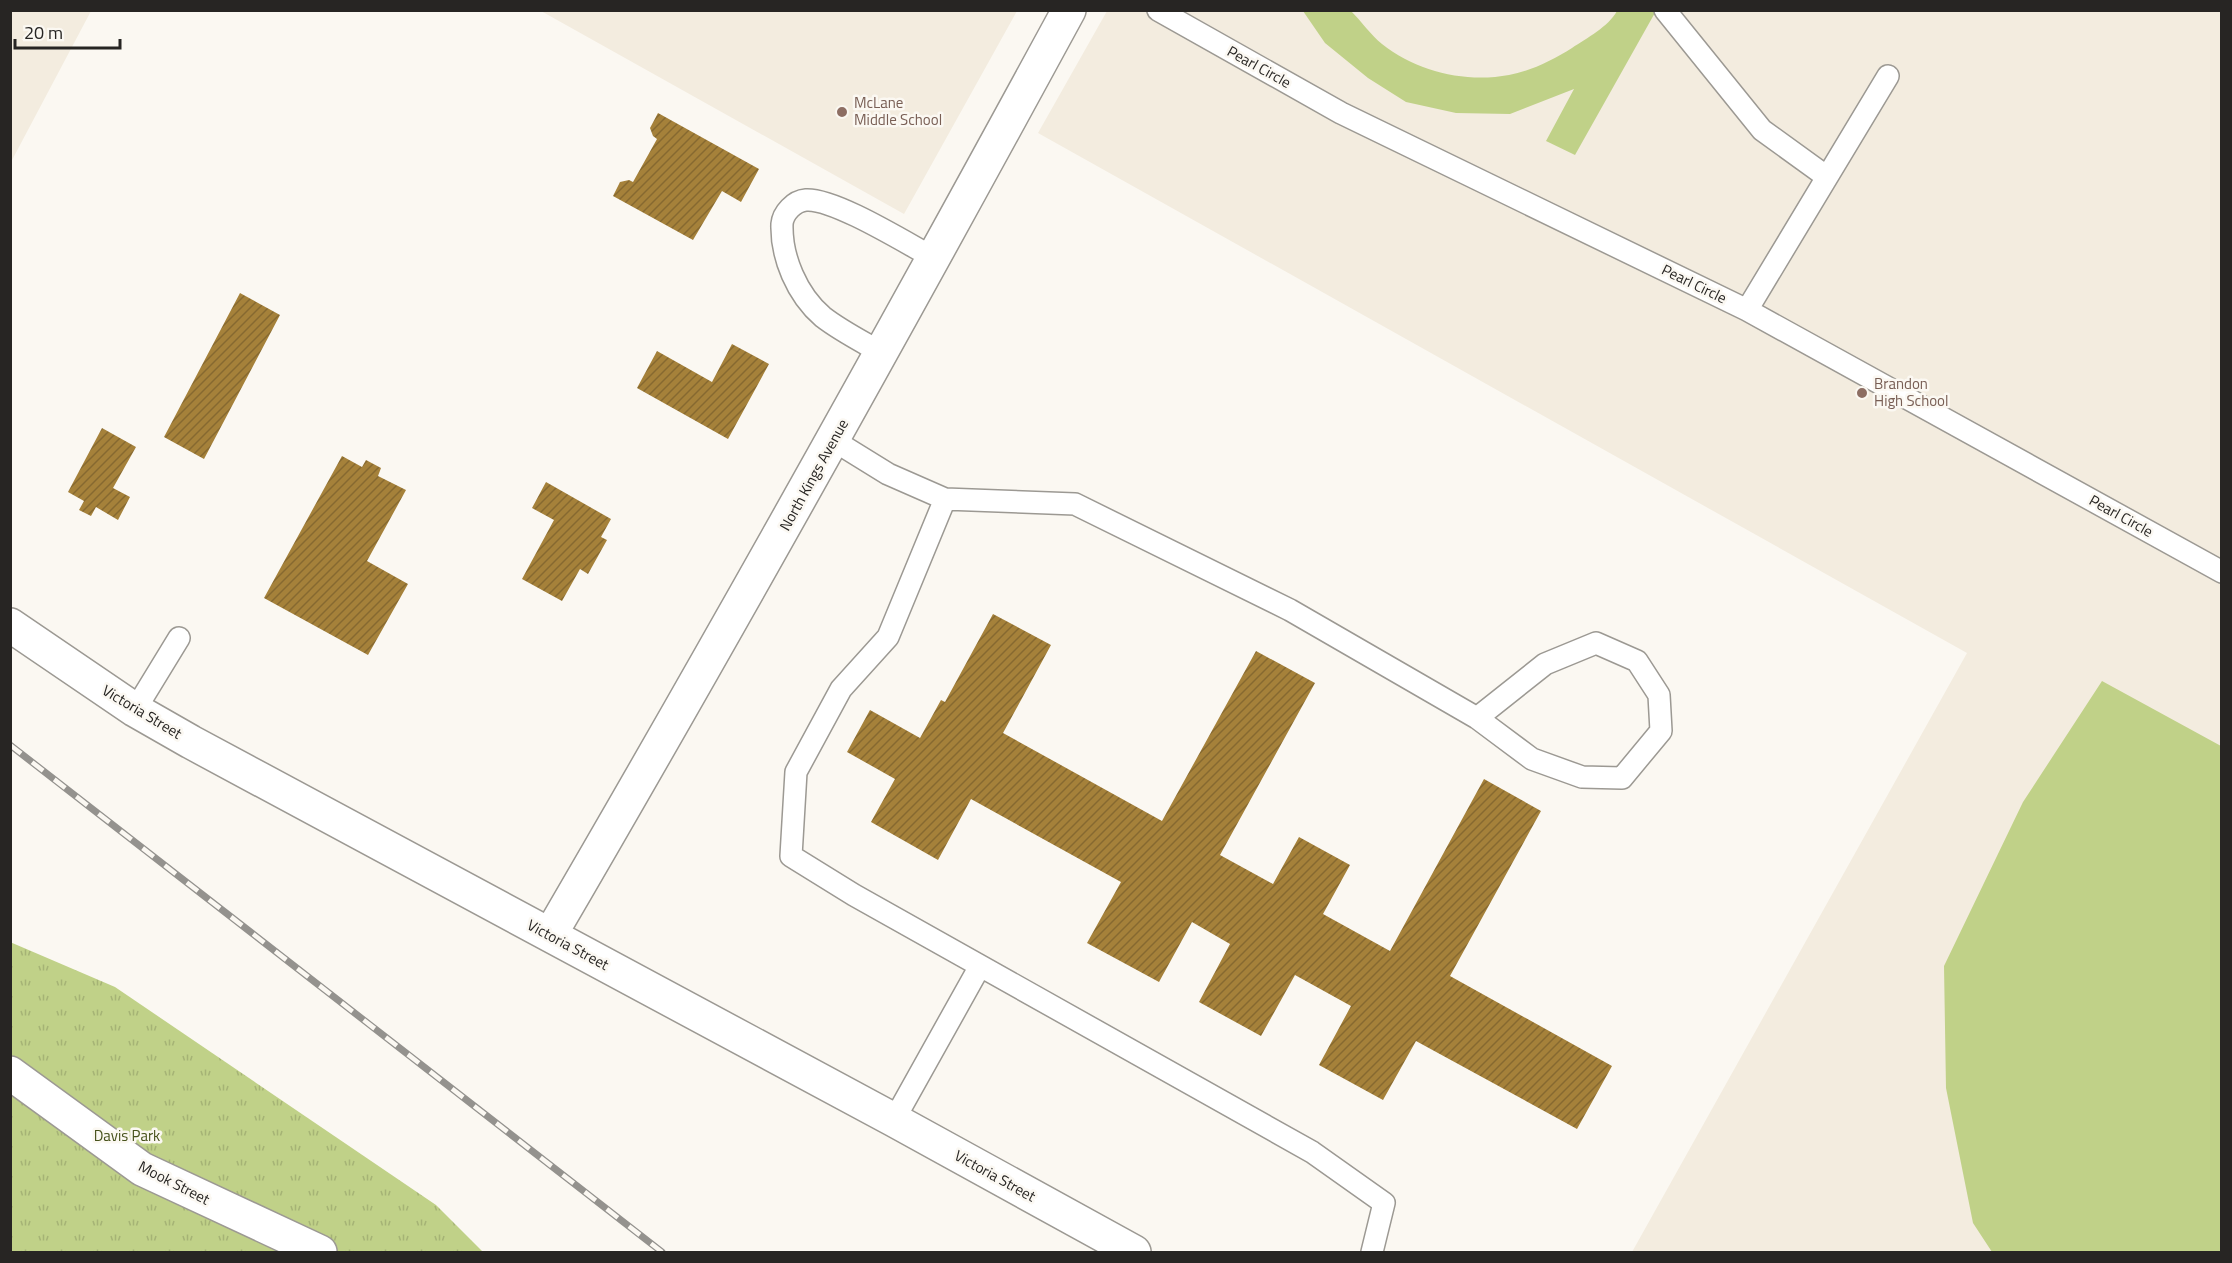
<svg xmlns="http://www.w3.org/2000/svg" width="2232" height="1263" font-family="'Titillium Web',sans-serif">
	<style>
		.built { fill: #f3ecdf }
		.park { fill: url(#park-tufts) }
		.garden { fill: #c0d188 }
		.building { fill: url(#building-hatch) }
		.lines { fill: none; stroke-linecap: round; stroke-linejoin: round }
		.service-casing { stroke: #9c9993; stroke-width: 24 }
		.minor-casing { stroke: #9c9993; stroke-width: 36 }
		.tertiary-casing { stroke: #9c9993; stroke-width: 36 }
		.service { stroke: #fff; stroke-width: 21 }
		.minor { stroke: #fff; stroke-width: 33 }
		.tertiary { stroke: #fff; stroke-width: 33 }
		.rail-casing { stroke: #94928e; stroke-width: 7 }
		.rail { stroke: #fbf8f2; stroke-width: 4.5; stroke-dasharray: 14; stroke-linecap: butt }
		.education-dot { fill: #8d6e63; stroke: #fbf8f2; stroke-width: 2 }
		.labels { text-anchor: middle; stroke-width: 5; stroke-linejoin: round; paint-order: stroke }
		.street-label { font-size: 15px; fill: #272523; stroke: #fbf8f2 }
		.education-label { font-size: 15px; fill: #785e54; stroke: #fbf8f2; text-anchor: start }
		.park-label { font-size: 15px; fill: #47521c; stroke: #fbf8f2 }
	</style>
	<defs>
		<pattern id="park-tufts" width="24" height="20" patternUnits="userSpaceOnUse" patternTransform="scale(1.5)"><rect width="24" height="20" fill="#c0d188"/><path d="M3 7l-1-3M5 7V3M7 7l1-3M15 17l-1-3M17 17v-4M19 17l1-3" fill="none" stroke="#a5b375"/></pattern>
		<pattern id="building-hatch" width="6" height="6" patternUnits="userSpaceOnUse" patternTransform="scale(1.5)"><rect width="6" height="6" fill="#a5813a"/><path d="M-1 1l2-2M0 6l6-6M5 7l2-2" fill="none" stroke="#866930"/></pattern>
	</defs>
	<rect width="100%" height="100%" fill="#fbf8f2"/>
	<path class="built" d="M11 10 91 11 11 162 10 11Z
		M541 11H1017L904 214Z
		M1107 11H2221V1252H1632L1967 653 1038 133Z"/>
	<path class="park" d="M10 942 115 987 436 1205 483 1252H11Z"/>
	<path class="garden" d="M1303 11H1351C1361 21 1371 35 1382 44 1417 72 1466 83 1509 75 1531 71 1553 60 1572 48 1587 38 1608 27 1617 11H1656L1575 155 1546 141 1574 89 1510 114 1456 113 1406 102 1368 78 1325 43Z
		M2102 681 2221 746V1252H1992L1973 1223 1946 1088 1944 966 2023 802Z"/>
	<path class="building" d="M658 113 759 169 741 202 722 191 693 240 613 196 620 182 629 180 633 182 657 139 653 136 650 128Z
		M240 293 280 315 204 459 164 437Z
		M732 344 769 364 728 439 637 388 657 351 712 382Z
		M102 428 136 447 113 488 130 497 118 520 96 507 91 516 79 510 84 501 68 492Z
		M342 456 362 467 366 460 381 468 378 476 406 490 367 561 408 584 368 655 264 598Z
		M546 482 611 519 601 537 607 540 588 574 580 569 562 601 522 579 554 520 532 508Z
		M993 614 1051 645 1003 733 1162 821 1256 651 1315 683 1220 855 1273 884 1299 837 1350 865 1323 914 1390 951 1484 779 1541 811 1450 976 1612 1066 1577 1129 1416 1041 1383 1100 1319 1065 1351 1006 1295 975 1261 1036 1199 1002 1230 944 1192 922 1159 982 1087 943 1121 882 971 799 938 860 871 822 895 779 847 752 870 710 920 738 941 700 945 702Z"/>
	<g class="lines">
		<defs>
			<path id="service" d="M1158 10 1341 113 1747 310 2222 572
				M1665 10 1762 130 1827 177
				M1747 310 1888 76
				M882 353C863 342 841 331 823 317 797 295 781 257 782 224 783 213 794 201 806 200 834 198 906 243 934 258
				M833 440 888 474 945 499 888 637 841 689 796 772 791 856 854 895 1312 1152 1384 1203 1372 1252
				M945 499 1075 504 1290 610 1477 718 1532 759 1582 777 1622 778 1661 731 1659 695 1637 661 1596 643 1545 664 1477 718
				M135 710 179 638
				M894 1120 980 966"/>
			<path id="minor" d="M10 1073 142 1169 320 1252"/>
			<path id="tertiary" d="M10 625 135 710 191 742 894 1120 1134 1252
				M550 935C728 630 900 321 1069 10"/>
		</defs>
		<use href="#service" class="service-casing"/>
		<use href="#minor" class="minor-casing"/>
		<use href="#tertiary" class="tertiary-casing"/>
		<use href="#service" class="service"/>
		<use href="#minor" class="minor"/>
		<use href="#tertiary" class="tertiary"/>
		<defs>
			<path id="rail" d="M10 745 662 1252"/>
		</defs>
		<use href="#rail" class="rail-casing"/>
		<use href="#rail" class="rail"/>
	</g>
	<g class="education-dot">
		<circle cx="842" cy="112" r="6"/>
		<circle cx="1862" cy="393" r="6"/>
	</g>
	<g class="labels">
		<g class="street-label">
			<text transform="translate(1259 67) rotate(29)" y="5">Pearl Circle</text>
			<text transform="translate(1694 284) rotate(26)" y="5">Pearl Circle</text>
			<text transform="translate(814 475) rotate(-61)" y="5">North Kings Avenue</text>
			<text transform="translate(2121 516) rotate(29)" y="5">Pearl Circle</text>
			<text transform="translate(142 712) rotate(31)" y="5">Victoria Street</text>
			<text transform="translate(568 945) rotate(28)" y="5">Victoria Street</text>
			<text transform="translate(995 1176) rotate(29)" y="5">Victoria Street</text>
			<text transform="translate(174 1183) rotate(27)" y="5">Mook Street</text>
		</g>
		<g class="education-label">
			<text x="854" y="108">McLane<tspan x="854" dy="17">Middle School</tspan></text>
			<text x="1874" y="389">Brandon<tspan x="1874" dy="17">High School</tspan></text>
		</g>
		<g class="park-label">
			<text x="127" y="1141">Davis Park</text>
		</g>
	</g>
	<rect width="2232" height="1263" fill="none" stroke="#272523" stroke-width="24"/>
	<path d="M15 39v9h105v-9" fill="none" stroke="#272523" stroke-width="3"/>
	<text x="24" y="39" font-size="18" fill="#272523" stroke="#fbf8f2" stroke-width="4.5" paint-order="stroke">20 m</text>
</svg>
